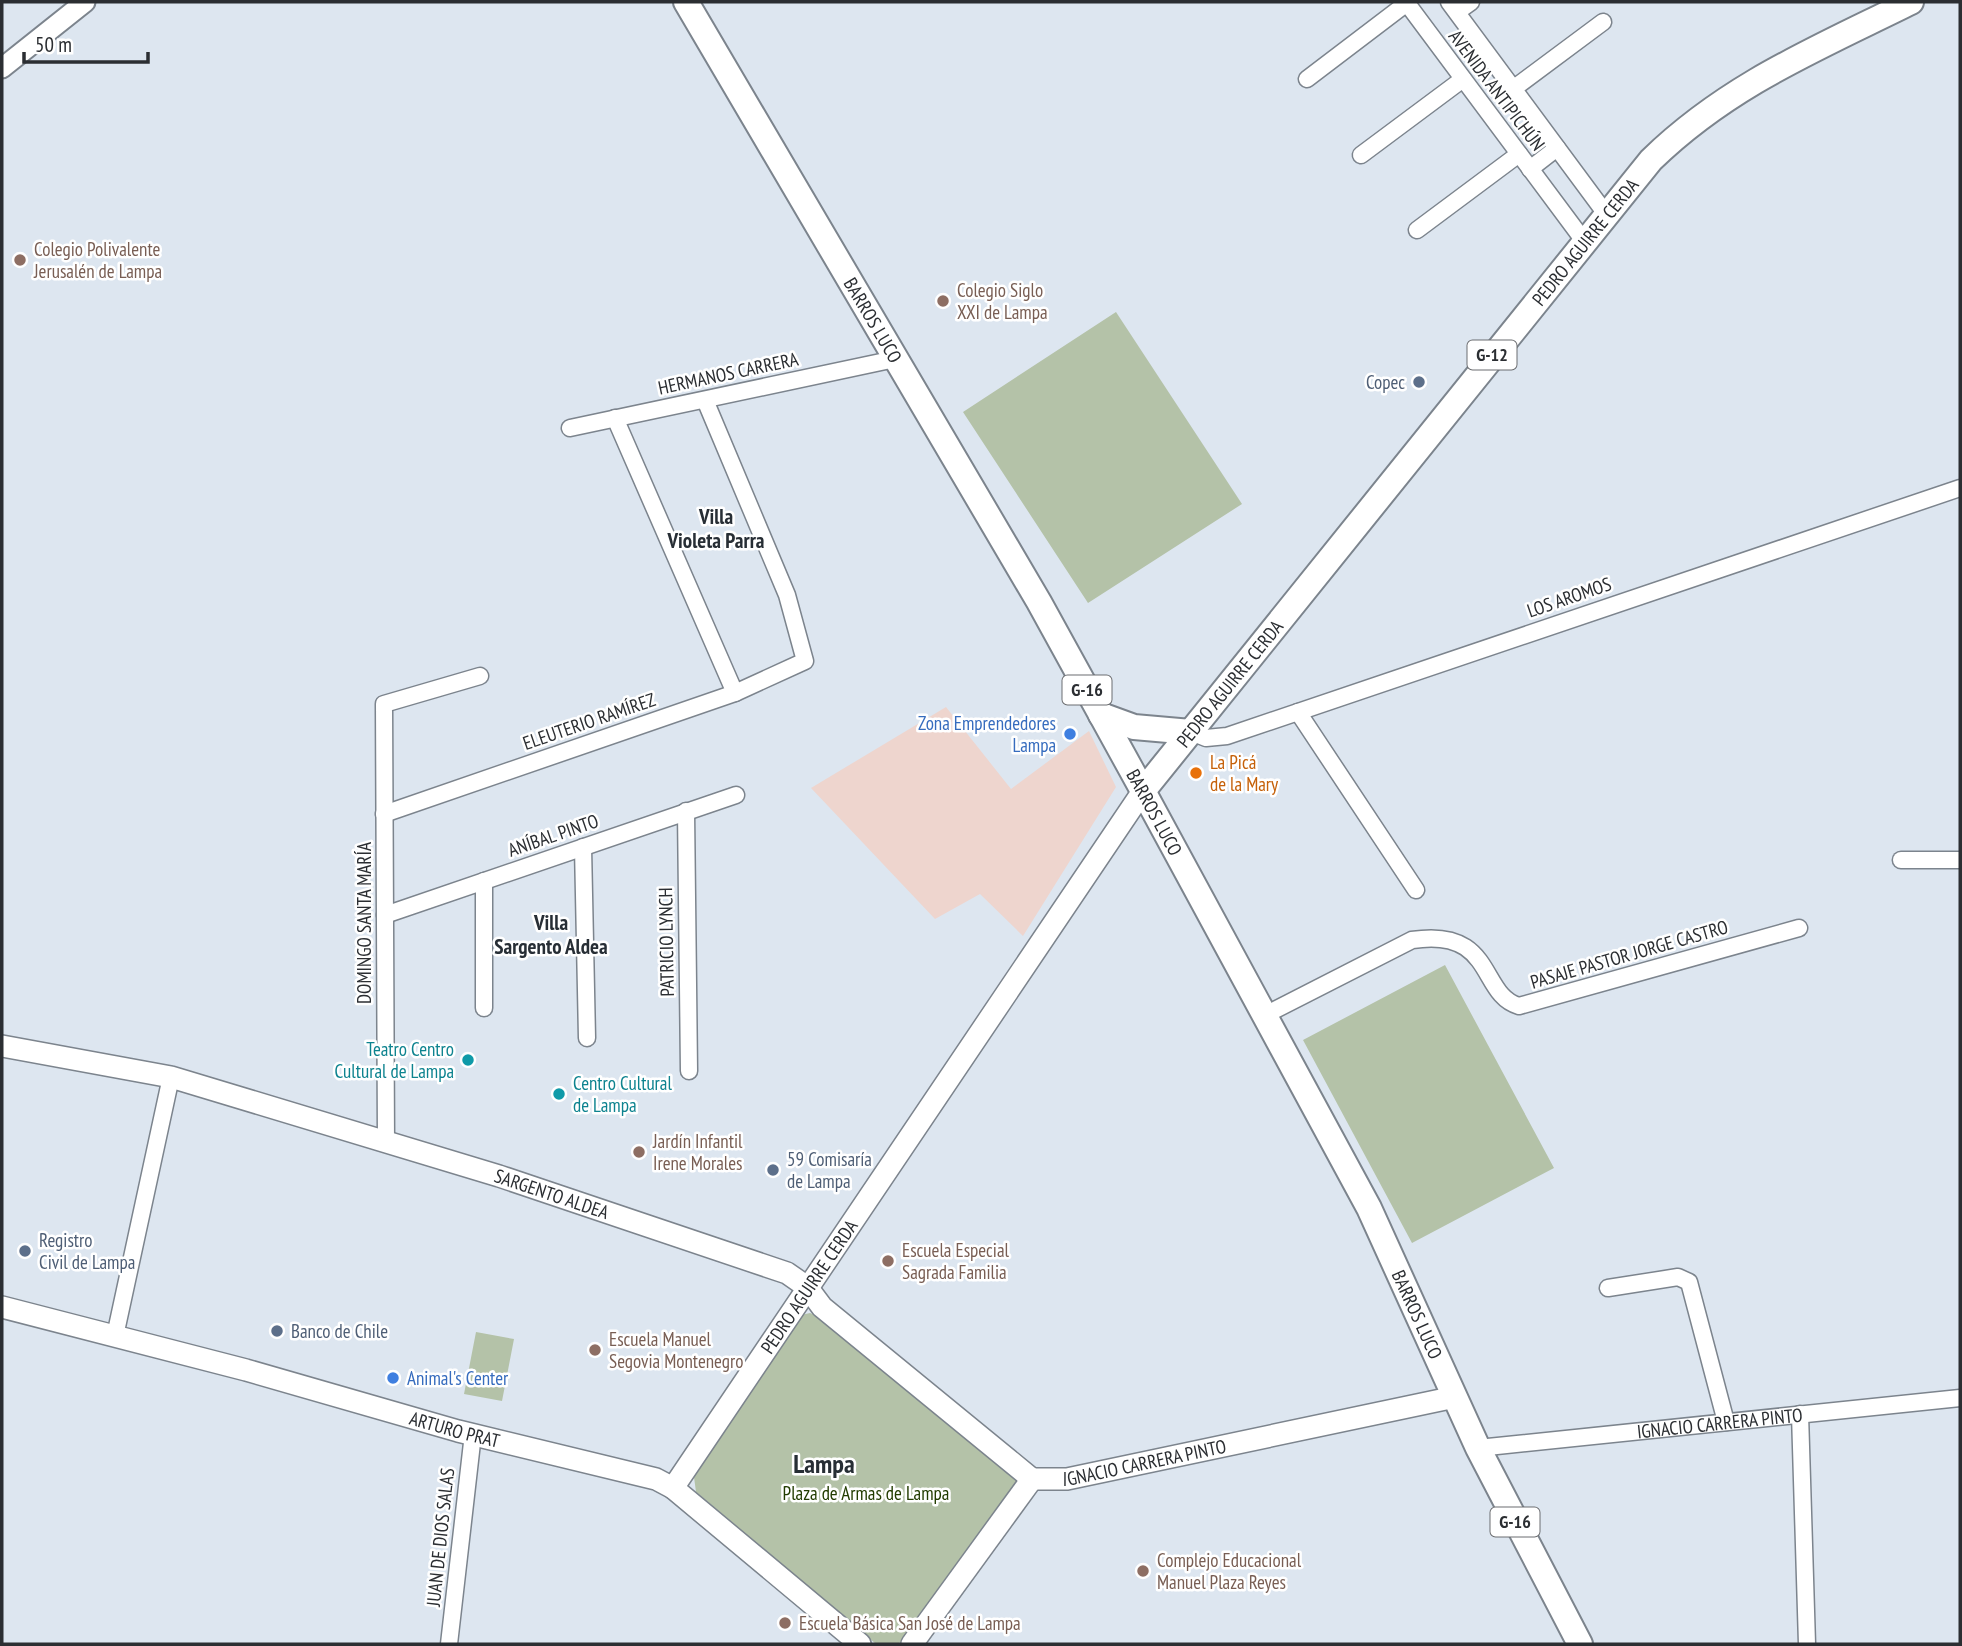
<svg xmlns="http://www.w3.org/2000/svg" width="1962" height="1646" font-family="'PT Sans Narrow',sans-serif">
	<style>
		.commercial { fill: #eed5ce }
		.green { fill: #b4c2a8 }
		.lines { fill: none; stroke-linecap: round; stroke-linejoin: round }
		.minor-casing { stroke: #7c848d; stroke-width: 19 }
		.tertiary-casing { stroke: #7c848d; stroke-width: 23 }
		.secondary-casing { stroke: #7c848d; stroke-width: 24 }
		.primary-casing { stroke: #7c848d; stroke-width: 28 }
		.minor { stroke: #fff; stroke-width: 16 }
		.tertiary { stroke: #fff; stroke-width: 19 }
		.secondary { stroke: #fff; stroke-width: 21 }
		.primary { stroke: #fff; stroke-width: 24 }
		.education-dot { fill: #8d6e63; stroke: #fff; stroke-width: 2.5 }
		.service-dot { fill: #5c6f8a; stroke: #fff; stroke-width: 2.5 }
		.shop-dot { fill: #3f7fe0; stroke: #fff; stroke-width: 2.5 }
		.food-dot { fill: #e8710a; stroke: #fff; stroke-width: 2.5 }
		.culture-dot { fill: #0f9aa8; stroke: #fff; stroke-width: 2.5 }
		.labels { text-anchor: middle; stroke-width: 5; stroke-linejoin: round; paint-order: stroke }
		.shield { fill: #fff; stroke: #6b6d70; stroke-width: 2 }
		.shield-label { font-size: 18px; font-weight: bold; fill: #2b2e32 }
		.street-label { font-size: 19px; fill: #2b2e32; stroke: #fff }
		.education-label { font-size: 19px; fill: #785e54; stroke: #fff; text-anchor: start }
		.service-label { font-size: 19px; fill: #4e5e75; stroke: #fff; text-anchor: start }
		.shop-label { font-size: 19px; fill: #366cbe; stroke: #fff; text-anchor: end }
		.food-label { font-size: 19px; fill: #c56008; stroke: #fff; text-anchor: start }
		.culture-label { font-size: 19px; fill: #0d838f; stroke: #fff; text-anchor: end }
		.park-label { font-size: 19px; fill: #223c00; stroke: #fff }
		.neighbourhood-label { font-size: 21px; font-weight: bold; fill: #272e35; stroke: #fff }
		.district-label { font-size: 26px; font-weight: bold; fill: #272e35; stroke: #fff }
	</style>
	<rect width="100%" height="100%" fill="#dde6f0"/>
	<path class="commercial" d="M946 707 1011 789 1089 731 1116 787 1023 936 980 894 935 919 811 788Z"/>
	<path class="green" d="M1116 312 1242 504 1088 603 963 412Z
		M1445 965 1554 1168 1412 1243 1303 1040Z
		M810 1313 825 1319 1015 1475 1019 1488 905 1640 897 1644H876L696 1492 694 1477 801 1315Z
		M476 1332 514 1339 502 1401 464 1394Z"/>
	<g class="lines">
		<defs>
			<g id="minor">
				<path d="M1406 2 1584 241"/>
				<path d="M1449 2 1606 214"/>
				<path d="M1457 12 1471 2"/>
				<path d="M1307 79 1407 3"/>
				<path d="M1513 89 1603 22"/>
				<path d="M1361 155 1463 79"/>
				<path d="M1530 169 1557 148"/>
				<path d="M1417 230 1519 154"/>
				<path d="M615 418 735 693"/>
				<path d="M570 428 895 359"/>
				<path d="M1298 712 1416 890"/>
				<path d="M1191 732 1206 738 1227 736 1960 488"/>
				<path d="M686 811 689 1071"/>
				<path d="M384 814 735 693 805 661 787 595 705 400"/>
				<path d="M583 847 587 1038"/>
				<path d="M1901 860H1960"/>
				<path d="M484 881V1008"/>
				<path d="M385 915 736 795"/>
				<path d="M1265 1015 1412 940C1495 927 1479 995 1519 1006L1799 928"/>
				<path d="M386 1142 384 704 480 676"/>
				<path d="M1608 1288 1678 1277 1689 1282 1726 1422"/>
				<path d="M115 1336 171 1077"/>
				<path d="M1800 1414 1807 1644"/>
				<path id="s1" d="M1478 1448 1960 1398"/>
				<path d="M449 1644 473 1434"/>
			</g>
			<path id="tertiary" d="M2 68 85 2"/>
			<g id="secondary">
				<path id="s2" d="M2 1046 171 1077 499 1176 787 1273 807 1287 822 1307 1032 1479"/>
				<path id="s3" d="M2 1307 246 1370 458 1431 656 1479 673 1488 860 1644"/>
				<path id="s4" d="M1032 1479H1067L1455 1397"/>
				<path id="s5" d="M673 1488 1143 791"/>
				<path d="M912 1644 1032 1479"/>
			</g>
			<g id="primary">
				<path id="s6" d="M686 2 1039 602 1143 791 1369 1208 1478 1448 1580 1644"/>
				<path d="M1101 715 1134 727 1191 732"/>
				<path id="s7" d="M1143 791 1651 160C1728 85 1816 49 1911 2"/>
			</g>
		</defs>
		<use href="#minor" class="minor-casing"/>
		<use href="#tertiary" class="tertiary-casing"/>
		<use href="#secondary" class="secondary-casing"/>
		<use href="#primary" class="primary-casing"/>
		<use href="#minor" class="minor"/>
		<use href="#tertiary" class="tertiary"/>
		<use href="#secondary" class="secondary"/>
		<use href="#primary" class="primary"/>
	</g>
	<g class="education-dot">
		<circle cx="20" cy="260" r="7"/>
		<circle cx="943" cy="301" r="7"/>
		<circle cx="639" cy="1152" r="7"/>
		<circle cx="888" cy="1261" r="7"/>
		<circle cx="595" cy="1350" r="7"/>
		<circle cx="1143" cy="1571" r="7"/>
		<circle cx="785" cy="1623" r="7"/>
	</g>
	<g class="service-dot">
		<circle cx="1419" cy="382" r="7"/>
		<circle cx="773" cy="1170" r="7"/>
		<circle cx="25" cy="1251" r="7"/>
		<circle cx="277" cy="1331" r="7"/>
	</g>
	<g class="shop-dot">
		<circle cx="1070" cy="734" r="7"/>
		<circle cx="393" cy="1378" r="7"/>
	</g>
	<circle class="food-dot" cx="1196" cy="773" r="7"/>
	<g class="culture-dot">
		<circle cx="468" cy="1060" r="7"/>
		<circle cx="559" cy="1094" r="7"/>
	</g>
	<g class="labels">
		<g class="shield">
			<rect x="1467.5" y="340.5" width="49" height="29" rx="5"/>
			<rect x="1062.5" y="675.5" width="49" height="29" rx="5"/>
			<rect x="1490.5" y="1507.5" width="49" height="29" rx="5"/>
		</g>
		<g class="shield-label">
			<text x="1492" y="361">G-12</text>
			<text x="1087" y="696">G-16</text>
			<text x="1515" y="1528">G-16</text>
		</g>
		<g class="street-label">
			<text transform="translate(1497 90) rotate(53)" y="7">AVENIDA ANTIPICHÚN</text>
			<text dy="7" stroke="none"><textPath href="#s7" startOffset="705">PEDRO AGUIRRE CERDA</textPath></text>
			<text dy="7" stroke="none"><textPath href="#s6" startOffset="369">BARROS LUCO</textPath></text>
			<text transform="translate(728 373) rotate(-12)" y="7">HERMANOS CARRERA</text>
			<text transform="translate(1569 597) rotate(-19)" y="7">LOS AROMOS</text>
			<text dy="7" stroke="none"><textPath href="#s7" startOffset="138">PEDRO AGUIRRE CERDA</textPath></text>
			<text transform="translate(589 721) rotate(-19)" y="7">ELEUTERIO RAMÍREZ</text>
			<text dy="7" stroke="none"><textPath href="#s6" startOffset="936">BARROS LUCO</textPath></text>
			<text transform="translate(553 835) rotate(-19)" y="7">ANÍBAL PINTO</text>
			<text transform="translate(364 923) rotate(-90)" y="7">DOMINGO SANTA MARÍA</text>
			<text transform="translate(666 942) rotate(-91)" y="7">PATRICIO LYNCH</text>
			<text transform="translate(1629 954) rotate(-16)" y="7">PASAJE PASTOR JORGE CASTRO</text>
			<text dy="7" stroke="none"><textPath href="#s2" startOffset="570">SARGENTO ALDEA</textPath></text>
			<text dy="7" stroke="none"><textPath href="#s5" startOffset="243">PEDRO AGUIRRE CERDA</textPath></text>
			<text dy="7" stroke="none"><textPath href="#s6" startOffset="1503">BARROS LUCO</textPath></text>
			<text dy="7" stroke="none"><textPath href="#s1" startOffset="243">IGNACIO CARRERA PINTO</textPath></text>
			<text dy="7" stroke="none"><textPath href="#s3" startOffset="469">ARTURO PRAT</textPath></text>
			<text dy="7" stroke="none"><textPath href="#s4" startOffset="114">IGNACIO CARRERA PINTO</textPath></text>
			<text transform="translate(440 1537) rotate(-84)" y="7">JUAN DE DIOS SALAS</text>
		</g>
		<g class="education-label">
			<text x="34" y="256">Colegio Polivalente<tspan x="34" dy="22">Jerusalén de Lampa</tspan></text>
			<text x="957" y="297">Colegio Siglo<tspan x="957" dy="22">XXI de Lampa</tspan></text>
			<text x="653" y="1148">Jardín Infantil<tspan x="653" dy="22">Irene Morales</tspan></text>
			<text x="902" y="1257">Escuela Especial<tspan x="902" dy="22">Sagrada Familia</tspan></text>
			<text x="609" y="1346">Escuela Manuel<tspan x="609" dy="22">Segovia Montenegro</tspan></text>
			<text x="1157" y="1567">Complejo Educacional<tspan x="1157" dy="22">Manuel Plaza Reyes</tspan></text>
			<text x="799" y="1630">Escuela Básica San José de Lampa</text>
		</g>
		<g class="service-label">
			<text x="1405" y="389" text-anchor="end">Copec</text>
			<text x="787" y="1166">59 Comisaría<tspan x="787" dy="22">de Lampa</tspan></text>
			<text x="39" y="1247">Registro<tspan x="39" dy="22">Civil de Lampa</tspan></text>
			<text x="291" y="1338">Banco de Chile</text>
		</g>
		<g class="shop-label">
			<text x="1056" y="730">Zona Emprendedores<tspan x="1056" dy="22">Lampa</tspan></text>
			<text x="407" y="1385" text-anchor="start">Animal's Center</text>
		</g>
		<g class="food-label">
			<text x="1210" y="769">La Picá<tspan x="1210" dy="22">de la Mary</tspan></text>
		</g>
		<g class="culture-label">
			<text x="454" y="1056">Teatro Centro<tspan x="454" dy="22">Cultural de Lampa</tspan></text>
			<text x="573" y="1090" text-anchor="start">Centro Cultural<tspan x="573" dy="22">de Lampa</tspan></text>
		</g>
		<g class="park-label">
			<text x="866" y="1500">Plaza de Armas de Lampa</text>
		</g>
		<g class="neighbourhood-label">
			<text x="716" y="524">Villa<tspan x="716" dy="24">Violeta Parra</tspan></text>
			<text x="551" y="930">Villa<tspan x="551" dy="24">Sargento Aldea</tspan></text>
		</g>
		<g class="district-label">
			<text x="824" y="1473">Lampa</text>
		</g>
	</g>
	<rect width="1962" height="1646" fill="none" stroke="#2b2e32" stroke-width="7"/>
	<path d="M24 52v10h124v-10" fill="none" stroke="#2b2e32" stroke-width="3.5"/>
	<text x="35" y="52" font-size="21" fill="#2b2e32" stroke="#ffffff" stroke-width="5" paint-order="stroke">50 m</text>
</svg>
